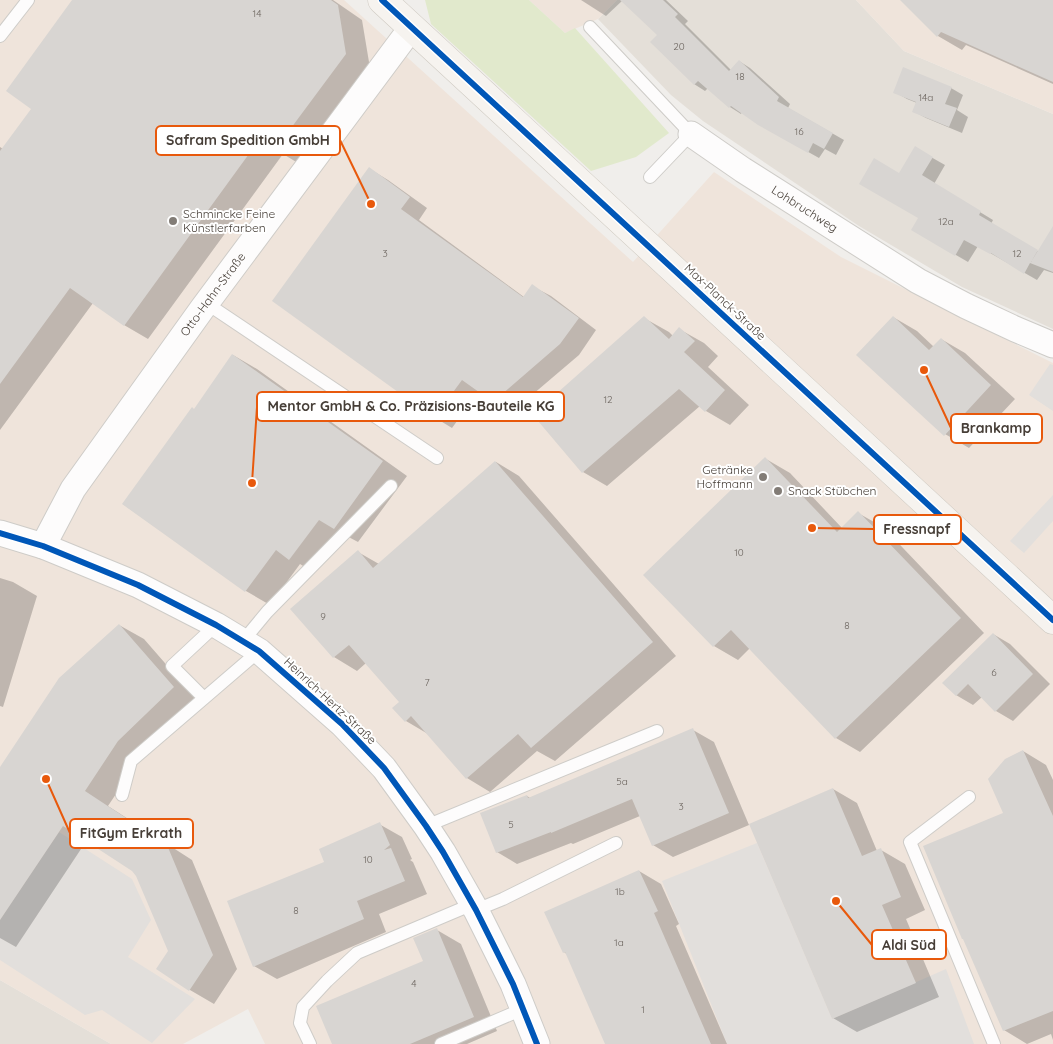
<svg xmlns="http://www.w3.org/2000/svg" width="1053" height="1044" font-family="Quicksand,sans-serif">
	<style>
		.residential { fill: #e4dfd8 }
		.commercial { fill: #efe4db }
		.green { fill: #e1e9cc }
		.parking { fill: #e2dfdc }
		.shadow { fill: #0003 }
		.building { fill: #d8d5d2 }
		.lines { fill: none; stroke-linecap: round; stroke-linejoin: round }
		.lane-casing { stroke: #ceccc8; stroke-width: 14 }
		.street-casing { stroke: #ceccc8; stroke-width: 27 }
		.secondary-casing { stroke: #cfcac2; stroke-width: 29 }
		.lane { stroke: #fdfcfc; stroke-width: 12 }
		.street { stroke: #fdfcfc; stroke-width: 25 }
		.secondary { stroke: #f6f3ef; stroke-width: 28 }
		.cycleway-casing { stroke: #fff; stroke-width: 9 }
		.cycleway { stroke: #0057b8; stroke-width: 6 }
		.poi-dot { fill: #827c76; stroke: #fff; stroke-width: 2 }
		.labels { text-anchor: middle; stroke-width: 4; stroke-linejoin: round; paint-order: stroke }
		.number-label { font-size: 10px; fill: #6c655f }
		.street-label { font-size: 12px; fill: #463e37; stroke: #fff }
		.poi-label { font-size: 12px; fill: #463e37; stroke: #fff; text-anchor: start }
		.leader { fill: none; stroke: #e8590c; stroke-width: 2 }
		.callout-dot { fill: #e8590c; stroke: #fff; stroke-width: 2 }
		.callout { fill: #fff; stroke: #e8590c; stroke-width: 2 }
		.callout-label { font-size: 14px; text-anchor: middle; font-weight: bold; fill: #463e37 }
	</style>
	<rect width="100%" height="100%" fill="#f0eeeb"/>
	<path class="residential" d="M617 0H856L904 51 1053 114V329L962 287 859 226 703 121 671 95 598 19Z
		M0 980 111 1044H0Z"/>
	<path class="commercial" d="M0 0H344L633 262 714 172 841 257 1053 363V1044H265L248 1009 183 1044H111L0 980Z
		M529 0H617L598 19 565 33Z
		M856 0H1053V114L904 51Z"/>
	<path class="green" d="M425 0H529L565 33 575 28 669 133 636 157 591 171 431 24Z"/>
	<path class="parking" d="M1050 364 1053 365V411L1029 395Z
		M1053 495V521L1024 553 1010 541Z
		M59 832 132 879 151 920 128 957 195 999 152 1043 102 1010 85 1015 0 960V920Z
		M757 843 832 1019 946 969 974 1044H727L662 881Z"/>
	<path class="shadow" d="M74 0H333L362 20 370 68 298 163 283 154 148 339 124 325 93 303 0 430V147L3 149 33 109Z
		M581 0H623L606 16Z
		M635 0H666L688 21 685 24 731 70 739 61 750 68 790 104 788 108 844 140 836 155 825 149 819 158 758 124 742 112 741 114 730 107 708 88 705 91 694 84 658 35Z
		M902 0H1053V84L966 45 962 50 938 36Z
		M951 88 963 95 957 110 968 117 962 133 926 118 913 111 917 103 907 99 895 92Z
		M915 148 945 165 934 184 993 220 991 224 1039 252 1053 246V273L1044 270 1037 280 978 246 968 262 913 230 920 218 900 174Z
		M370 169 388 180 427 208 419 220 524 297 532 286 551 296 596 330 579 355 512 412 479 391 452 428 434 417Z
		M893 317 917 331 934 347 941 339 965 353 1015 399 969 448 945 434Z
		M644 318 669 332 673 336 679 329 704 343 718 356 708 367 749 405 730 425 706 411 700 406 607 486 583 472Z
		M233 355 257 369 407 476 358 542 343 534 314 573 300 564 270 605 246 591 123 504 195 410Z
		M766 459 790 473 842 528 858 513 883 527 984 633 860 752 836 738 750 648 738 660 714 646Z
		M496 462 519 476 676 656 555 761 537 751 490 792 467 778 428 734 406 721 400 702 366 663 357 671 334 657 358 552 379 564Z
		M0 578 13 582 37 596 3 707 0 706Z
		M119 625 144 639 198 701 142 755 108 806 192 860 237 969 214 1004 190 990 158 969 170 951 137 875 133 870 87 840 16 947 0 938V769Z
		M993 634 1010 644 1050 684 1013 721 996 711 982 697 973 705 956 695Z
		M693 730 714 742 749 825 673 857 653 845 640 816 573 844 571 843 517 864 497 852 527 796 530 798Z
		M1023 751 1046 765 1053 780V1040L1051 1034 1027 1044 1004 1030 1005 813Z
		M833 789 857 803 877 851 881 850 905 864 925 910 906 919 939 997 857 1032 833 1018Z
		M379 824 402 837 412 859 410 860 413 862 427 894 379 914 386 932 277 979 254 966 326 863Z
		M639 871 661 884 679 924 676 926 727 1044H607L568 955 564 952Z
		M437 930 461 944 497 1031 467 1044H333L424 962Z"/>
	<path class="building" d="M72 0H331L338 5 346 54 274 151 259 140 124 326 70 288 0 384V151L31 109 6 91Z
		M620 0H663L678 14 675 17 729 71 739 60 779 97 777 101 833 133 824 149 813 143 808 153 758 125 731 106 729 108 698 81 694 85 650 42 657 35Z
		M900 0H1053V82L941 32 937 37Z
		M903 67 952 87 945 104 957 108 949 127 912 112 916 102 893 93Z
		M915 146 933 157 922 175 981 211 979 215 1038 250 1031 262 1053 226V272L1030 263 1024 274 991 253 990 254 964 240 955 256 911 230 918 218 859 184 874 158 899 173Z
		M369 167 410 197 401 209 523 297 532 284 579 318 560 344 493 402 462 380 434 418 272 301Z
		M644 316 669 339 679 327 695 341 684 352 725 390 705 412 679 389 582 473 538 421 539 409Z
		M893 316 929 350 941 338 991 385 944 436 856 355Z
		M232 354 383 461 334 529 319 520 289 560 276 550 245 592 122 504 192 407 194 409Z
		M765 457 837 532 858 511 961 618 835 739 731 630 713 647 643 575Z
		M495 461 653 642 531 748 518 734 466 779 411 716 405 722 392 708 399 702 349 645 333 658 290 609 358 550 373 568Z
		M119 624 174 687 118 741 85 791 167 845 213 955 189 991 156 969 168 951 136 876 132 871 63 826 0 920V767L59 678Z
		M993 633 1033 674 995 712 968 684 956 696 942 683Z
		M693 728 729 813 652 846 632 799 551 833V832L496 853 480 813 527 795 528 798Z
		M1023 750 1053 816V1011L1003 1031 963 939H962L923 846 1003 813 988 779 1005 759Z
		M833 788 862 856 881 848 901 897 882 905 916 983 832 1019 749 824Z
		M380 822 390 845 384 850 391 848 405 881 357 901 364 919 253 967 227 901 324 862 319 849Z
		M639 870 658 911 654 913 711 1044H605L565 952 563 953 544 912Z
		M437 928 474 1017 410 1044H332L316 1006 423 961 413 938Z"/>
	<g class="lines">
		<defs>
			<path id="lane" d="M590 27 691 134 650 177
				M0 36 28 0
				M206 303 437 458
				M243 641 267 612 391 486
				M204 698 172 666 216 625
				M122 795 131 761 259 651
				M969 797 910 842 994 1044
				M426 826 657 731
				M476 910 503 899 616 843
				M310 1044 300 1023 303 1007 327 981 357 953 473 904
				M441 1044 523 1009"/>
			<g id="street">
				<path id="s1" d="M691 134 743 170 918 281 966 306 1015 329 1053 345"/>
				<path d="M0 533 43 546 138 585 216 625 259 651 342 724 384 768 426 826 443 852 476 910 513 984 537 1044"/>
				<path id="s2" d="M43 546 73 489 202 309 412 27"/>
			</g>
			<path id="secondary" d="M382 0 1053 620"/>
		</defs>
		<use href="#lane" class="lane-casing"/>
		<use href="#street" class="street-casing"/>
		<use href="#secondary" class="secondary-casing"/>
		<use href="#lane" class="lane"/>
		<use href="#street" class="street"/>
		<use href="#secondary" class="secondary"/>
		<defs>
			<path id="cycleway" d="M382 0 1053 620
				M0 533 43 546 138 585 216 625 259 651 342 724 384 768 426 826 443 852 476 910 513 984 537 1044"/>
		</defs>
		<use href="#cycleway" class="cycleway-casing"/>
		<use href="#cycleway" class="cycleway"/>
	</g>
	<g class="poi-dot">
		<circle cx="173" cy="221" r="5"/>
		<circle cx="763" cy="477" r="5"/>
		<circle cx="778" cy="491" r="5"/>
	</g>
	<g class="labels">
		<g class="number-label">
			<text x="257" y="17">14</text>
			<text x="679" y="50">20</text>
			<text x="740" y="80">18</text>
			<text x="926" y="101">14a</text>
			<text x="799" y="135">16</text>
			<text x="946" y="225">12a</text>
			<text x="385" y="257">3</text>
			<text x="1017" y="257">12</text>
			<text x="608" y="403">12</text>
			<text x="739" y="556">10</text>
			<text x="323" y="620">9</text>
			<text x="847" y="629">8</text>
			<text x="994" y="676">6</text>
			<text x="427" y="686">7</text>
			<text x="622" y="785">5a</text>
			<text x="681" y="810">3</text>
			<text x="511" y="828">5</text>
			<text x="368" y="863">10</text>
			<text x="620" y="895">1b</text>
			<text x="296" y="914">8</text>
			<text x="619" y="946">1a</text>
			<text x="414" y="987">4</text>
			<text x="643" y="1013">1</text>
		</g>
		<g class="street-label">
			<text dy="4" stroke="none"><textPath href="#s1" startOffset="136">Lohbruchweg</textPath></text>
			<text dy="4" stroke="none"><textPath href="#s2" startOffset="304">Otto-Hahn-Straße</textPath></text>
			<text transform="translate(725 302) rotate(43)" y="4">Max-Planck-Straße</text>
			<text transform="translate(330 701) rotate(43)" y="4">Heinrich-Hertz-Straße</text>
		</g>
		<g class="poi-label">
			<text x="183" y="218">Schmincke Feine<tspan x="183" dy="14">Künstlerfarben</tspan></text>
			<text x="753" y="474" text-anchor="end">Getränke<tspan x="753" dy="14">Hoffmann</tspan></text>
			<text x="788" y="495">Snack Stübchen</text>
		</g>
	</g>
	<path class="leader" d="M371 204L340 140M252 483L257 407M924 370L951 428M812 528L874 529M46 779L70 833M836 901L872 945"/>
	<g class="callout-dot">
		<circle cx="371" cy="204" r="5"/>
		<circle cx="252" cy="483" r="5"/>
		<circle cx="924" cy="370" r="5"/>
		<circle cx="812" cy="528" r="5"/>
		<circle cx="46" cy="779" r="5"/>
		<circle cx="836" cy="901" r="5"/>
	</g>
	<g class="callout">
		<rect x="156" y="126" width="184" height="29" rx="5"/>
		<rect x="257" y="392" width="307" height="29" rx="5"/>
		<rect x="951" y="414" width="91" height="29" rx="5"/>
		<rect x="874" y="515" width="87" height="29" rx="5"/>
		<rect x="70" y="819" width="123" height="29" rx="5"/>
		<rect x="872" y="930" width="74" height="29" rx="5"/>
	</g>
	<g class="callout-label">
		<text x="248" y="145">Safram Spedition GmbH</text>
		<text x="411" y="411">Mentor GmbH &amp; Co. Präzisions-Bauteile KG</text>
		<text x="996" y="433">Brankamp</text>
		<text x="917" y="534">Fressnapf</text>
		<text x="131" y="838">FitGym Erkrath</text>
		<text x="909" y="950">Aldi Süd</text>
	</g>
</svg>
